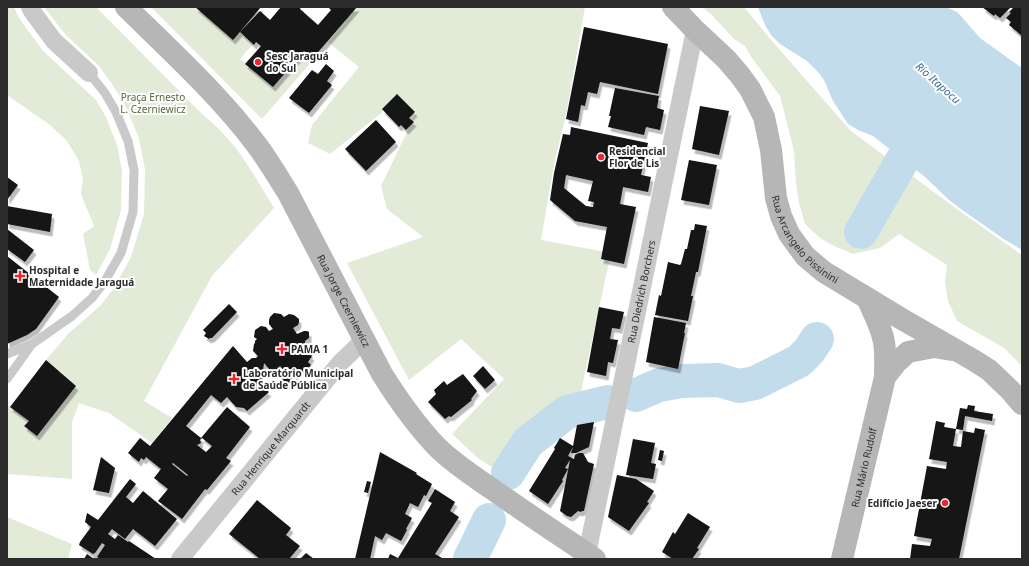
<svg xmlns="http://www.w3.org/2000/svg" width="1029" height="566" font-family="'Noto Sans',sans-serif">
	<style>
		.green { fill: #e2ebd8 }
		.water { fill: #c3dcec }
		.lines { fill: none; stroke-linecap: round; stroke-linejoin: round }
		.river { stroke: #c3dcec; stroke-width: 34 }
		.building { fill: #131313; fill-rule: evenodd; filter: url(#shadow) }
		.service { stroke: #c9c9c9; stroke-width: 9 }
		.minor { stroke: #c9c9c9; stroke-width: 18 }
		.secondary { stroke: #b6b6b6; stroke-width: 22 }
		.poi-dot { fill: #eb2632; stroke: #fff; stroke-width: 1.5 }
		.labels { text-anchor: middle; stroke-width: 4; stroke-linejoin: round; paint-order: stroke }
		.poi-label { font-size: 10px; font-weight: bold; fill: #2c2c2c; stroke: #fff; text-anchor: start }
		.park-label { font-size: 10px; fill: #4f6938; stroke: #fff }
		.street-label { font-size: 10px; fill: #2c2c2c; stroke: #fff }
		.water-label { font-size: 11px; font-style: italic; fill: #386d90; stroke: #fff }
	</style>
	<defs>
		<filter id="shadow"><feDropShadow dx="2.5" dy="4.5" stdDeviation="0" flood-color="#0004"/></filter>
	</defs>
	<rect width="100%" height="100%" fill="#fff"/>
	<path class="green" d="M7 7H14L19 18 43 51 96 100 106 117 117 145 122 171 121 210 110 249 96 275 90 270 83 234 94 226 81 194 83 179 79 161 67 141 50 125 7 95Z
		M44 7H96L199 111 220 130 236 148 251 170 274 208 212 276 144 401 172 418 152 443 109 413 79 403 72 422V479L8 474 7 489V408L9 405 40 430 76 387 45 361 69 333 100 306 114 288 131 257 144 214 145 169 139 138 126 107 114 87 99 66 65 34Z
		M151 7H194L232 39 239 32 253 44 240 59 273 87 303 52 313 60 262 119Z
		M328 7H585L567 110 554 165 541 240 611 253 580 396 603 401 598 421 576 424 543 441 517 482 479 459 452 434 504 379 461 339 409 380 347 263 423 237 387 209 381 186 416 113 398 95 385 110 330 154 308 143 312 125 359 67 328 42 346 22Z
		M702 7H744L772 41 851 131 961 212 1022 255V366L1004 348 957 321 948 301 945 282 947 265 899 234 880 248 853 254 834 246 820 238 805 224 799 203 796 184 794 152 789 131 780 96 752 58 745 46 734 39 711 14Z
		M7 517 72 544 68 559H7Z"/>
	<path class="water" d="M758 7H946L957 12 961 16 980 38 1022 68V250L1002 238 981 223 962 210 948 199 925 177 873 136 858 130 848 124 833 101 824 80 818 72 807 61 780 44 771 35 765 25Z"/>
	<g class="lines">
		<path class="river" d="M861 232 903 159
			M636 395 659 385 682 381 718 380 739 386 755 383 799 361 809 351 817 339
			M508 473 528 442 567 412 608 402
			M470 559 489 520"/>
	</g>
	<path class="building" d="M195 7H261L233 40Z
		M281 7H301L300 9 318 25 331 10 328 7H357L313 58 304 51 273 87 245 64 261 46 256 42 254 45 240 32 260 11 270 20Z
		M982 7H1011L1000 18 995 14 994 16Z
		M1014 7H1022V36L1009 25 1011 22 1006 18 1011 13 1009 12Z
		M584 27 668 44 658 94 600 82 597 94 588 92 585 106 581 105 578 122 566 119Z
		M326 64 334 71 327 81 332 85 309 113 289 98 312 70 318 74Z
		M615 88 659 96 657 108 664 110 660 130 646 127 644 135 608 127 611 116H609Z
		M397 94 415 112 409 118 414 122 406 130 401 125 399 127 382 109Z
		M700 106 729 111 719 155 692 149Z
		M376 120 396 142 366 171 345 149Z
		M571 127 648 143 641 175 651 177 648 192 623 187 620 204 636 207 624 264 601 259 607 227 575 221 550 200 554 173 563 134 570 135ZM566 175 593 181 588 201 594 202 593 207 586 206 564 188Z
		M689 160 717 165 709 205 681 200Z
		M7 177 18 185 7 200Z
		M7 206 52 214 50 232 7 224Z
		M695 224 707 226 698 272H696L691 296H693L688 321 655 315 659 295 661 296 668 262 680 265 681 264 685 249H687L691 230H694Z
		M7 229 34 250 25 262 7 249Z
		M7 256 59 297 36 329 27 335 7 344Z
		M229 304 237 312 212 338H210L209 339 204 336 206 333 203 330Z
		M599 307 624 312 620 329 612 328 610 339 618 340 613 363 608 362 606 376 587 372Z
		M274 313 281 314 284 317 289 314 294 315 299 319V322L298 325 293 328 297 334 304 331H307L309 332V338L305 341V345L308 346 310 350V355L312 356 308 362 311 365 303 374 299 371 287 385 281 379 290 371H284L280 366 276 371H272L269 369 264 363 263 371 259 375 265 383V389L269 392 247 411 244 408 236 407 227 397 221 403 211 395 186 426 201 438 227 407 250 427 226 458 231 461 207 490 205 489 182 519 158 501 168 489 154 478 161 469 146 457 144 460 141 458 139 462 128 453 140 438 150 446 233 346 247 362 252 358H256L258 356 253 351 254 344 255 343V341L257 339 254 337 255 330 261 326 266 327 269 331 273 329 269 324V320L270 317ZM202 438 212 446 206 452 197 445 201 443 200 440ZM173 463 188 475 187 476 172 464Z
		M654 317 686 323 684 333H685L678 369 646 362Z
		M46 360 76 386 37 436 24 426 29 421 10 407Z
		M483 366 495 380 485 389 473 376Z
		M463 374 477 391 471 399 472 400 451 417 449 416 445 419 428 402 436 394 434 390 444 381 447 385Z
		M968 405 975 406 974 411 993 414 992 421 965 416 963 430 956 429 960 408 967 409Z
		M936 421 945 423 944 427 956 429 953 446 961 447 963 431 974 433 975 428 985 430 959 559H910L912 544 930 546 932 539 914 536 927 466 946 469 947 462 929 459Z
		M594 422 589 447 576 453H571L573 447 568 456 574 459 575 455 579 453H583L588 462 594 464 584 511H582L581 512 578 511 571 517 567 516 560 511 570 460 565 468 568 469 562 480 563 481 548 504 529 491 555 449 554 448 560 438 573 446 577 425Z
		M633 439 655 443 651 463 656 464 653 479 626 475Z
		M660 450 664 451 662 461 658 460Z
		M380 452 417 473 416 474 432 484 426 496 424 495 418 507 410 503 405 514 412 518 406 529 407 530 401 541 386 533 382 540 375 536 370 559H355Z
		M101 457 115 468 109 493 93 490Z
		M617 475 636 479 654 491 647 502 649 503 629 531 608 517Z
		M130 479 136 484 126 497 133 503 143 491 177 519 155 546 133 529 125 539 112 529 108 534 115 539 118 535 128 542 129 541 156 559H100L97 557 105 545 102 543 95 553 93 554 79 545 80 542 91 527 85 522 87 513 98 520Z
		M367 481 371 482 368 493 364 492Z
		M435 489 455 502 450 511 459 517 435 554 442 558 441 559H388L390 554 398 558 432 503 428 501Z
		M257 500 291 528 286 535 300 546 289 559H260L229 534Z
		M688 513 710 527 697 548 699 549 692 559H673L662 552 673 532 675 534Z
		M306 553 314 559H300Z
		M87 554 94 559H84Z"/>
	<g class="lines">
		<path class="service" d="M7 354 32 344 72 316 92 298 105 281 121 253 133 212 134 170 128 141 116 112 105 93 89 73
			M7 379 32 344"/>
		<g class="minor">
			<path d="M30 7 32 11 54 41 89 73"/>
			<path id="s1" d="M587 554 695 30"/>
			<path id="s2" d="M180 559 340 363 364 340"/>
		</g>
		<g class="secondary">
			<path id="s3" d="M126 7C171 51 218 94 256 144 268 160 278 177 288 193L382 374C399 401 415 424 437 447 453 463 473 476 492 489 526 513 561 536 595 559"/>
			<path id="s4" d="M673 7 695 30 726 59 739 74 750 89 764 117 771 150 776 198 781 216 789 234 805 256 824 272 900 318 975 361 989 370 1010 390 1022 404"/>
			<path d="M885 377 896 363 908 352 934 347 952 350"/>
			<path id="s5" d="M842 559 885 377C885 365 886 353 884 342 881 326 873 312 867 298"/>
		</g>
	</g>
	<g class="poi-dot">
		<circle cx="258" cy="62" r="4"/>
		<circle cx="601" cy="157" r="4"/>
		<path d="M18 270h4v4h4v4h-4v4h-4v-4h-4v-4h4z"/>
		<path d="M280 343h4v4h4v4h-4v4h-4v-4h-4v-4h4z"/>
		<path d="M232 373h4v4h4v4h-4v4h-4v-4h-4v-4h4z"/>
		<circle cx="945" cy="503" r="4"/>
	</g>
	<g class="labels">
		<g class="poi-label">
			<text x="266" y="60">Sesc Jaraguá<tspan x="266" dy="12">do Sul</tspan></text>
			<text x="609" y="155">Residencial<tspan x="609" dy="12">Flor de Lis</tspan></text>
			<text x="29" y="274">Hospital e<tspan x="29" dy="12">Maternidade Jaraguá</tspan></text>
			<text x="291" y="353">PAMA 1</text>
			<text x="243" y="377">Laboratório Municipal<tspan x="243" dy="12">de Saúde Pública</tspan></text>
			<text x="937" y="507" text-anchor="end">Edifício Jaeser</text>
		</g>
		<g class="park-label">
			<text x="153" y="101">Praça Ernesto<tspan x="153" dy="12">L. Czerniewicz</tspan></text>
		</g>
		<g class="street-label">
			<text dy="4" stroke="none"><textPath href="#s4" startOffset="278">Rua Arcangelo Pissinini</textPath></text>
			<text dy="4" stroke="none"><textPath href="#s1" startOffset="268">Rua Diedrich Borchers</textPath></text>
			<text dy="4" stroke="none"><textPath href="#s3" startOffset="369">Rua Jorge Czerniewicz</textPath></text>
			<text dy="4" stroke="none"><textPath href="#s2" startOffset="143">Rua Henrique Marquardt</textPath></text>
			<text dy="4" stroke="none"><textPath href="#s5" startOffset="94">Rua Mário Rudolf</textPath></text>
		</g>
		<g class="water-label">
			<text transform="translate(938 83) rotate(42)" y="4">Rio Itapocu</text>
		</g>
	</g>
	<rect width="1029" height="566" fill="none" stroke="#2c2c2c" stroke-width="16"/>
</svg>
